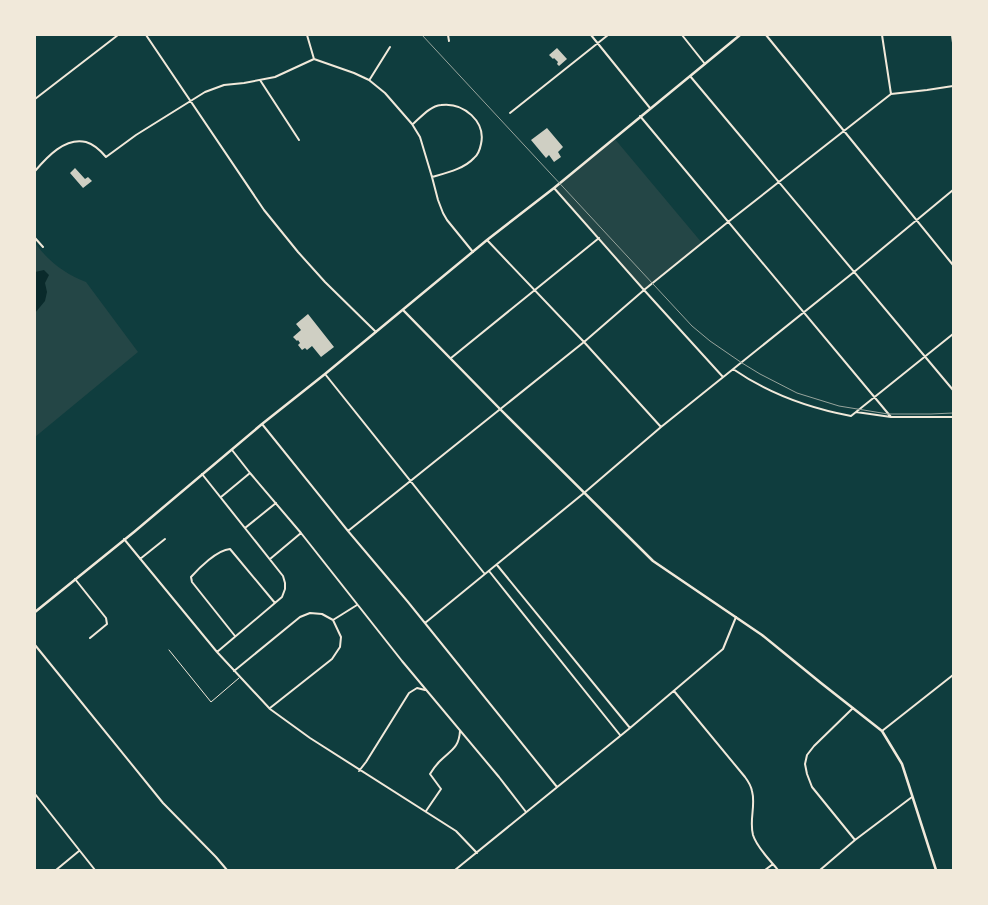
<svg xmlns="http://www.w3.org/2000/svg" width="988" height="905" font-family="'Nunito Sans',sans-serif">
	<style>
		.green { fill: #244646 }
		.water { fill: #0a2a2b }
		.building { fill: #cfcfc3 }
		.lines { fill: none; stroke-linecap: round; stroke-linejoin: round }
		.service { stroke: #f1e9da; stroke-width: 1 }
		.minor { stroke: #f1e9da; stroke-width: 2 }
		.tertiary { stroke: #f1e9da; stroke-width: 2.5 }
		.rail { stroke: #97a49c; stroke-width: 1 }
	</style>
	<rect width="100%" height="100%" fill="#0f3d3e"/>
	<path class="green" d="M614 138 702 243 644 290 554 188Z
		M35 243C48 261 65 274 86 282L138 352 35 437Z"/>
	<path class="water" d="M44 270 49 275 45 283 47 292 45 301 35 313V272Z"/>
	<path class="building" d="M557 48 567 59 559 66 557 64 558 62 554 58 553 59 549 55Z
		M547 128 563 147 558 152 561 157 554 162 549 155 546 158 531 140Z
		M75 168 85 179 88 177 92 181 83 188 70 173Z
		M308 314 334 347 321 357 312 346 307 350 305 348 302 350 298 345 300 343 298 340 297 341 293 337 301 330 296 324Z"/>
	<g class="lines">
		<path class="service" d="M169 650 211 702 239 678"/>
		<path class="minor" d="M146 35 264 210 298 252 325 282 376 332
			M307 35 314 59
			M448 35 449 41
			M591 35 650 108
			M682 35 705 64
			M766 35C828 112 891 188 953 265
			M882 35 891 94
			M952 35 953 43
			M314 59 354 73 369 80 385 93 412 124 420 137 432 177 438 200 443 213 447 220 473 252
			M690 76 953 390
			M370 79 390 47
			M260 80 299 140
			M35 99 118 35
			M510 113 608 35
			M640 116 891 417
			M413 124C421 117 430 106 441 105 464 102 486 122 481 144 480 149 478 155 474 158 464 169 446 173 432 177
			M35 171C47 157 65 137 86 142 93 144 101 151 106 157L136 135 205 92 224 85 244 83 275 77 314 59
			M554 188 644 290 723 377
			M35 238 43 247
			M487 240 584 342 661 427
			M451 358 599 238
			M733 369C769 394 808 408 851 416L953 334
			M325 374 484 573
			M856 412 891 417H953
			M262 424 348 531 408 602 557 787
			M232 450 250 473 301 533 402 661 499 777 526 812
			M202 474 283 576 285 583V589L282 597 217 652
			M221 497 250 473
			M245 528 276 503
			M348 531 584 342 644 290 728 222 891 94 927 90 953 86
			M124 539 217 652 270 709 310 738 456 831 477 853
			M140 559 165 539
			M270 559 301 533
			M497 565 630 728
			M489 571 620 735
			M75 579 106 618 107 624 90 638
			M333 620 357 605
			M425 623 584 493 661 427 854 272 953 190
			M235 636 192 582 191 577C199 568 217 550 230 549L275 603
			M35 645 163 803 216 857 227 870
			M234 671 300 617 310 613 322 614 333 620 341 637 340 647 332 659 270 708
			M674 691 745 777C748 781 751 786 752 791 756 805 749 820 753 835 757 848 770 860 778 870
			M853 708 814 746 807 755 805 764 807 774 812 787 855 840
			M882 731 953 675
			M359 771 366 762 409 693 417 688 425 690
			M35 794 95 870
			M426 811 441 789 430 774C433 769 436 765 440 761 451 750 459 748 460 731
			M56 870 79 851
			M455 870 630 728 723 649 736 617
			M765 870 773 864
			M820 870 855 840 912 797"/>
		<path class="tertiary" d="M403 310 500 409 653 561 762 635 821 683 882 731 902 764 936 870
			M35 612 134 532 262 424 325 374 487 240 554 188 740 35"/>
		<path class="rail" d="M422 35 692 326 710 341 742 363 760 374 797 393 839 406 888 414H931L953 413"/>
	</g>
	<rect width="988" height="905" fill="none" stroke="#f1e9da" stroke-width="72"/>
</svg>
